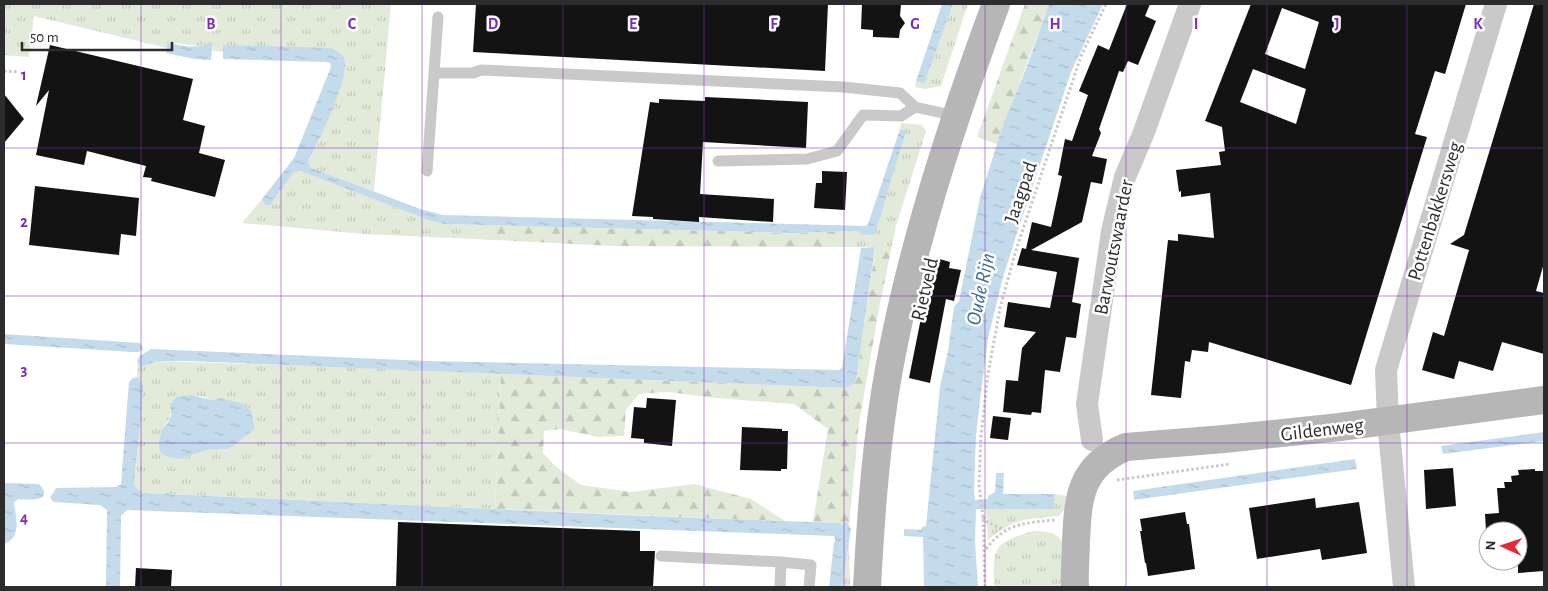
<svg xmlns="http://www.w3.org/2000/svg" width="1548" height="591" font-family="'Alegreya Sans',sans-serif">
	<style>
		.grass { fill: url(#grass-tufts); fill-rule: evenodd }
		.forest { fill: url(#forest-firs) }
		.water { fill: url(#water-ripples) }
		.building { fill: #131313; fill-rule: evenodd }
		.lines { fill: none; stroke-linecap: round; stroke-linejoin: round }
		.path { stroke: #c9c9c9; stroke-width: 3; stroke-dasharray: 2.5 2.5; stroke-linecap: butt }
		.lane { stroke: #c9c9c9; stroke-width: 11 }
		.street { stroke: #c9c9c9; stroke-width: 22 }
		.secondary { stroke: #b6b6b6; stroke-width: 28 }
		.grid { fill: none; stroke: #7b2cbf; stroke-width: 1; stroke-opacity: 0.55 }
		.labels { text-anchor: middle; stroke-width: 5; stroke-linejoin: round; paint-order: stroke }
		.street-label { font-size: 20px; fill: #2c2c2c; stroke: #fff }
		.water-label { font-size: 21px; font-style: italic; fill: #3a6b8e; stroke: #fff }
		.grid-label { font-size: 16px; text-anchor: middle; font-weight: bold; fill: #7b2cbf; stroke: #fff; stroke-width: 5; stroke-linejoin: round; paint-order: stroke }
	</style>
	<defs>
		<pattern id="grass-tufts" width="24" height="20" patternUnits="userSpaceOnUse" patternTransform="scale(1.25)"><rect width="24" height="20" fill="#e2ead9"/><path d="M3 7l-1-3M5 7V3M7 7l1-3M15 17l-1-3M17 17v-4M19 17l1-3" fill="none" stroke="#c2c9ba"/></pattern>
		<pattern id="forest-firs" width="22" height="20" patternUnits="userSpaceOnUse" patternTransform="scale(1.25)"><rect width="22" height="20" fill="#e2ead9"/><path d="M5 1l3.5 6h-7zM16 11l3.5 6h-7z" fill="#c2c9ba"/></pattern>
		<pattern id="water-ripples" width="26" height="14" patternUnits="userSpaceOnUse" patternTransform="scale(1.25)"><rect width="26" height="14" fill="#c4dbeb"/><path d="M2 4q2-2 4 0t4 0M15 11q2-2 4 0t4 0" fill="none" stroke="#a9bcca"/></pattern>
	</defs>
	<rect width="100%" height="100%" fill="#fff"/>
	<path class="grass" d="M4 4H391L374 191 310 167 308 162 319 141 344 59 223 45V52L213 51V43L198 46 169 42 167 48 34 16 29 57 4 55Z
		M953 4H968L941 86 925 89 915 87 916 81 924 83Z
		M901 123 922 125 926 131 896 226 891 250H875V247H835L856 231 875 234 904 130 900 129Z
		M300 171 431 221 444 224 483 225 475 239 364 234 242 223 262 199 265 205 293 173Z
		M157 361 376 368 501 374 495 509 144 493 138 490 134 484 144 385 139 380 140 377H137L138 363 139 366 142 367ZM201 396 212 400 221 398 255 429 229 449 208 450 179 459 162 429C170 421 171 415 170 404L176 397Z
		M1055 494 1066 496V508L1059 516C1026 519 1014 518 988 540L986 509H1054Z
		M1033 531C1041 531 1051 531 1057 536 1068 543 1066 575 1066 587H994C993 546 993 544 1033 531Z
		M849 542 850 587H842Z"/>
	<path class="forest" d="M1025 4H1049L997 144 977 137Z
		M483 225 794 233 856 231 835 247 614 246 475 239Z
		M875 250H891L879 309 859 423 849 525 847 522 844 521V525L838 523 813 522 828 429 794 404 716 398 668 392 639 394 626 410 624 436 598 437 560 429 544 431 543 453 555 466 581 485 631 492 694 484 751 499 785 521 495 509 501 374 845 388 857 374Z"/>
	<path class="water" d="M942 4H953L924 84 916 81Z
		M1049 4H1103L1071 72 1016 236 1002 281 988 338 981 392 976 435 974 491 975 500 988 499V496L995 492 996 473H1004L1003 494H1055L1054 509H976L975 542 978 587H924L923 537 904 536V529L921 530 922 527 926 526 940 387 948 351 954 307 959 301 980 198 1002 128 1027 66Z
		M168 42C179 46 200 50 209 42L213 43 211 60 194 59 166 53Z
		M223 45 332 48C336 51 342 54 344 58 352 75 317 144 308 162L310 167 420 209 443 215 865 226 868 224 900 129 906 131 875 234 861 235 860 232 856 231 794 233 444 224 431 221 300 171 293 173 270 205H265L262 199 294 158 331 67 330 63 327 62 223 59Z
		M875 247 857 374 854 384 845 388 186 361H157L142 367 139 366 137 361 140 356 151 349 428 361 839 370 842 368 861 248Z
		M4 334 140 343 142 345 143 350 138 352H132L4 344Z
		M140 377 139 380 144 385 134 484 138 490 144 493 625 515 838 523 844 525V521L847 522 851 529 842 587H829L834 542H835V538L834 536 127 510 121 516 120 587H106L107 510 100 505 54 502 50 498 56 488 116 487 121 484 129 382 133 378Z
		M191 395 212 400 221 398 244 404 251 411 255 429 229 449 208 450 179 459 166 456 160 452 159 442 162 429 168 423 171 415 170 404 176 397Z
		M1544 432V441L1443 454 1441 446Z
		M1355 459 1357 469 1134 500 1133 491Z
		M4 483 39 484C56 502 27 500 18 499L14 503C16 518 22 538 4 544Z"/>
	<path class="building" d="M476 4H828L825 71 473 52Z
		M862 4H901L900 16 905 23 900 30 899 38 873 37V30L861 29Z
		M1127 4H1150L1145 16 1156 21 1138 65 1128 61 1123 72 1119 71 1099 129 1101 133 1092 156 1107 159 1102 184 1091 182 1082 222 1031 250 1079 258 1072 302 1081 304 1076 338 1066 337 1060 372 1045 370 1041 413 1032 412 1031 415 1003 412 1006 380 1018 381 1022 348 1036 332 1004 327 1008 302 1050 308 1057 272 1017 265 1022 248 1026 249 1032 222 1051 227 1062 176 1058 175 1065 139 1072 141 1088 95 1079 91 1098 45 1109 50Z
		M1251 4H1466L1445 74 1435 71 1415 134 1427 137 1351 385 1209 342 1208 352 1192 350 1190 362 1185 361 1181 398 1151 395 1168 240 1178 241V234L1214 238 1210 193 1181 197V191L1179 192 1176 170 1221 165 1219 152 1225 151 1222 127 1205 121ZM1282 8 1319 22 1305 69 1265 54ZM1253 69 1306 89 1296 124 1240 102Z
		M1534 4H1544V263L1536 291 1544 293V354L1502 342 1493 371 1459 361 1454 379 1422 370 1433 332 1444 336 1469 250 1450 244 1464 235Z
		M50 45 193 79 183 120 205 126 199 153 225 160 215 197 151 181 152 178 143 177 146 166 87 151 84 165 36 155 49 90 36 106Z
		M4 94 24 119 4 143Z
		M705 97 808 102 806 148 703 142 700 194 774 199 773 222 699 217V222L653 219V217L632 216 650 102 659 103V99L705 101Z
		M822 171 847 172 845 210 814 208 816 183H822Z
		M35 186 139 198 136 236 121 234 119 255 29 245Z
		M936 258 950 262 949 268 961 270 954 301 946 299 930 383 909 378 926 293Z
		M647 398 676 400 672 446 644 443V439L631 438 634 407 646 408Z
		M993 416 1011 418 1008 440 990 438Z
		M742 427 782 429V431H788L787 469H781V471L740 470Z
		M1453 468 1456 506 1426 509 1424 470Z
		M1535 469V471H1544V571L1518 573V531H1486L1485 514 1499 513 1497 488H1505L1504 482H1512L1511 476 1519 475 1518 470Z
		M1315 498 1316 508 1359 502 1367 553 1322 560 1320 549 1257 559 1249 508Z
		M1185 512 1187 524H1189L1195 569 1148 576 1146 563H1145L1140 531H1142L1140 519Z
		M398 522 640 531V551H655L653 587H396Z
		M136 568 172 570 171 587H135Z"/>
	<g class="lines">
		<path class="path" d="M4 71 22 72
			M1117 480 1230 464
			M983 517 987 522 1005 530
			M986 549C1006 523 1024 523 1055 520
			M985 587 983 517 979 485 981 436 988 374 1000 308 1016 250 1081 56 1106 4"/>
		<path class="lane" d="M434 73H473L481 70 843 87 900 93 915 107 956 116
			M718 161 807 159 837 151 863 115 901 116 915 107
			M427 171 438 17
			M661 556 781 562 780 587
			M781 562 811 565 809 587"/>
		<path class="street" d="M1092 440 1087 404 1112 231 1125 177 1144 132 1190 4
			M1404 587 1388 421 1386 370 1496 4"/>
		<path class="secondary" d="M867 587C871 514 876 441 889 369 912 244 952 122 996 4
			M1075 587C1074 572 1076 556 1076 541 1078 497 1080 466 1126 447L1224 439 1340 427 1544 400"/>
	</g>
	<path class="grid" d="M141 4V587M281 4V587M422 4V587M563 4V587M704 4V587M844 4V587M985 4V587M1126 4V587M1267 4V587M1407 4V587M4 148H1544M4 296H1544M4 443H1544"/>
	<g class="labels">
		<g class="street-label">
			<text transform="translate(1020 192) rotate(-71)" y="7">Jaagpad</text>
			<text transform="translate(1434 211) rotate(-73)" y="7">Pottenbakkersweg</text>
			<text transform="translate(1113 247) rotate(-79)" y="7">Barwoutswaarder</text>
			<text transform="translate(924 289) rotate(-77)" y="7">Rietveld</text>
			<text transform="translate(1322 429) rotate(-7)" y="7">Gildenweg</text>
		</g>
		<g class="water-label">
			<text transform="translate(980 289) rotate(-78)" y="7">Oude Rijn</text>
		</g>
	</g>
	<g class="grid-label">
		<text x="211" y="29">B</text>
		<text x="352" y="29">C</text>
		<text x="493" y="29">D</text>
		<text x="633" y="29">E</text>
		<text x="774" y="29">F</text>
		<text x="915" y="29">G</text>
		<text x="1055" y="29">H</text>
		<text x="1196" y="29">I</text>
		<text x="1337" y="29">J</text>
		<text x="1478" y="29">K</text>
		<text x="24" y="80">1</text>
		<text x="24" y="227">2</text>
		<text x="24" y="375">3</text>
		<text x="24" y="523">4</text>
	</g>
	<rect width="1548" height="591" fill="none" stroke="#2c2c2c" stroke-width="10"/>
	<g transform="translate(1503 546) rotate(273)"><circle r="24" fill="#ffffff" stroke="#ababab"/>
	<path d="M0-4L9 19L0 12L-9 19Z" fill="#e72a32"/>
	<text y="-8" font-size="14" font-weight="bold" text-anchor="middle" fill="#2c2c2c">N</text>
	</g>
	<path d="M22 42v8h150v-8" fill="none" stroke="#2c2c2c" stroke-width="2.5"/>
	<text x="30" y="42" font-size="15" fill="#2c2c2c" stroke="#ffffff" stroke-width="4" paint-order="stroke">50 m</text>
</svg>
